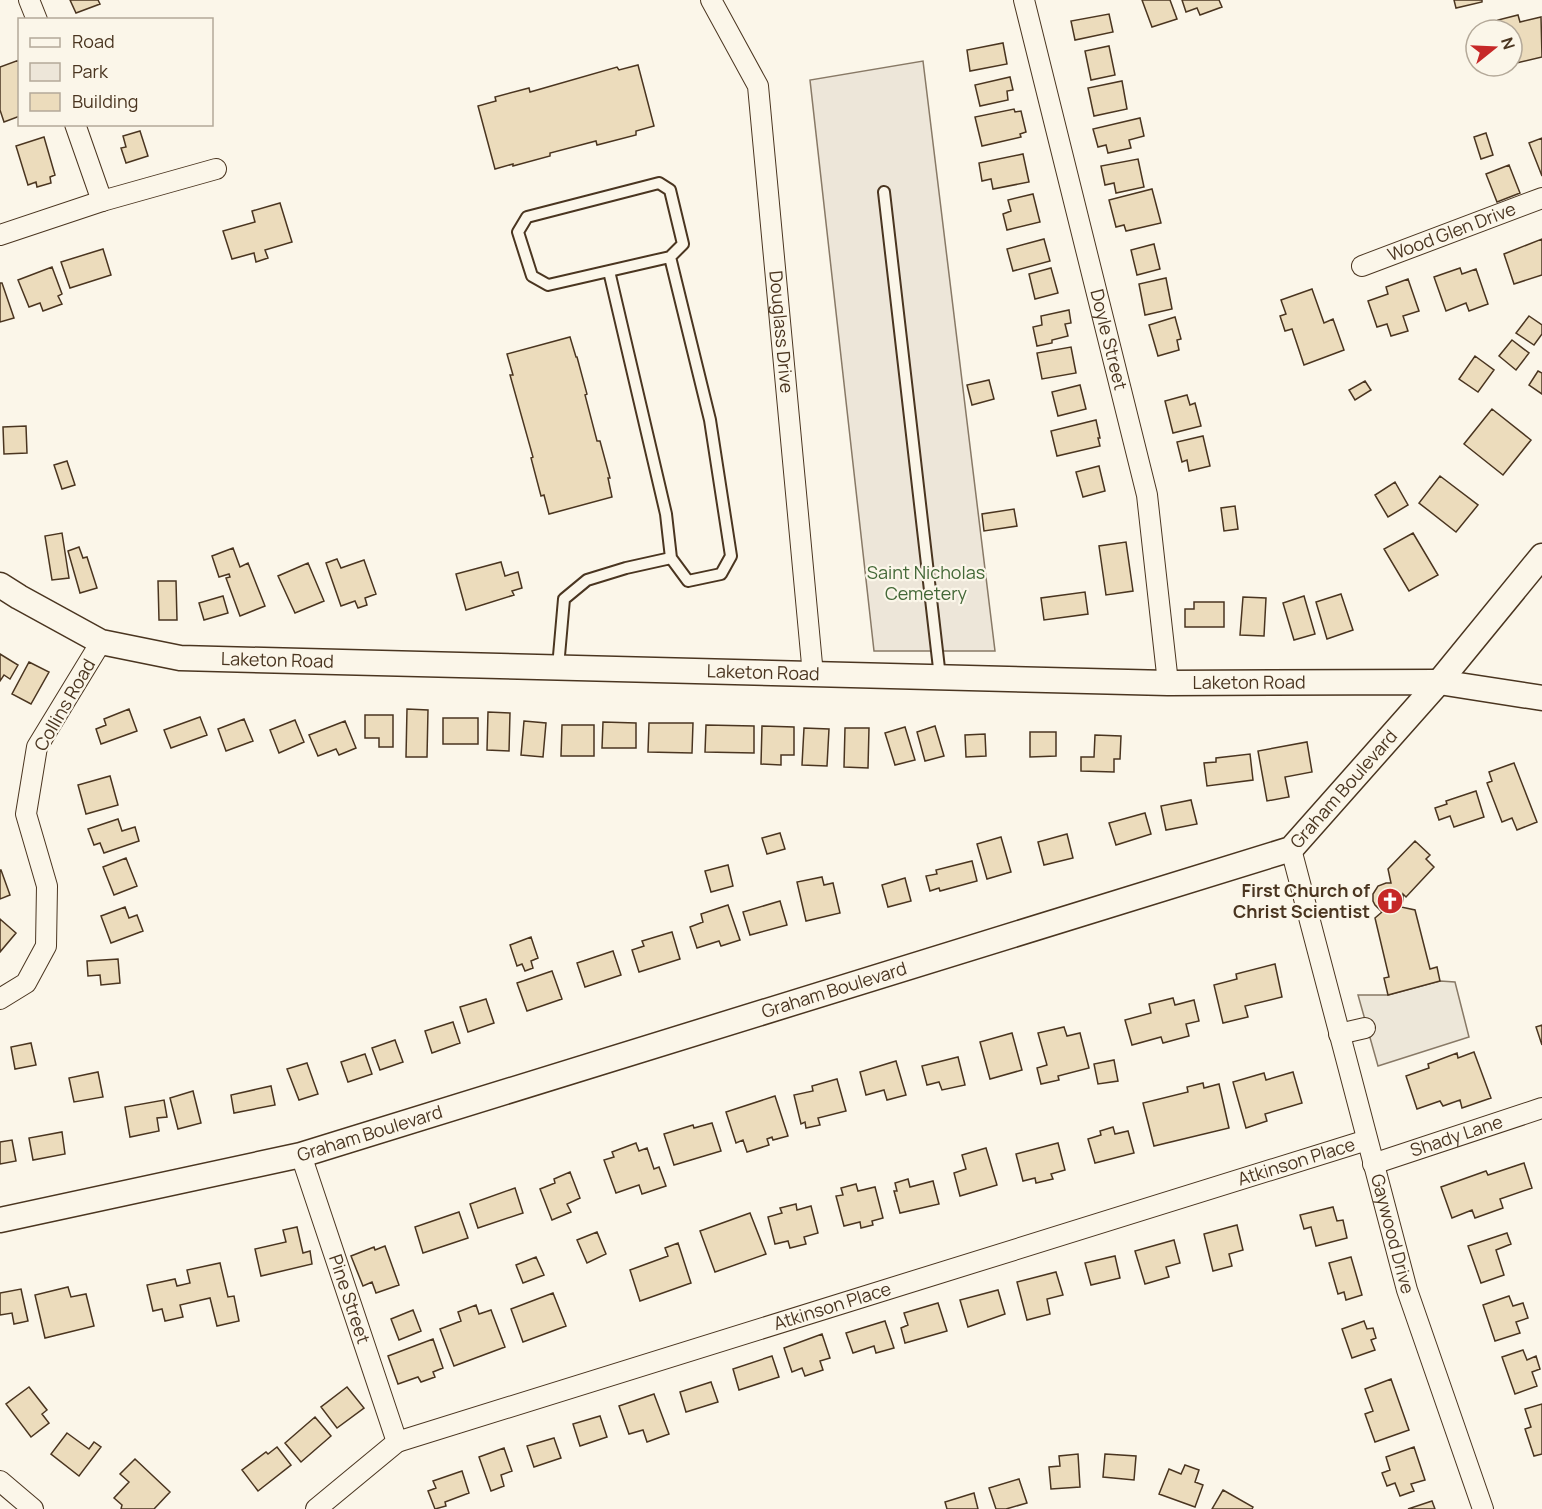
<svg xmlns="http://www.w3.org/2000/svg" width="1542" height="1509" font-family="Manrope,sans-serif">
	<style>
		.green { fill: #ede6d9; stroke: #887966; stroke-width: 1.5 }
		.parking { fill: #ede7d9; stroke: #887966; stroke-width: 1.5 }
		.building { fill: #ecdcbc; stroke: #4a3520; stroke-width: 1.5 }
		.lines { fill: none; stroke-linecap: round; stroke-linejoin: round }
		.service-casing { stroke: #4a3520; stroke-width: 14 }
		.minor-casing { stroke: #4a3520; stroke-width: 22 }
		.tertiary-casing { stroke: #4a3520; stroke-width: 27 }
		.service { stroke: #fbf6e9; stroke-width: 10 }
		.minor { stroke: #fbf6e9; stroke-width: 20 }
		.tertiary { stroke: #fbf6e9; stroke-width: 24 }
		.labels { text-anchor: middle; stroke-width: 4.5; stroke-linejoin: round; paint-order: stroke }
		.street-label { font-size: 18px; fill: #4a3520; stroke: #fbf6e9 }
		.park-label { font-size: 18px; fill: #436837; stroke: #fbf6e9 }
		.poi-label { font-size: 18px; font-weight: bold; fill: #4a3520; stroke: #fbf6e9; text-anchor: end }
	</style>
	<rect width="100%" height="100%" fill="#fbf6e9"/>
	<path class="green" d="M923 61 995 651H874L810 80Z"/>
	<path class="parking" d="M1440 981 1455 982 1469 1037 1378 1066 1358 995H1388Z"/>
	<path class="building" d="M70 0H98L100 4 76 13Z
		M1142 0H1170L1177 19 1152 27Z
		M1182 0H1219L1222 7 1200 15 1197 8 1186 12Z
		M1454 0H1482V2L1456 8Z
		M1109 14 1113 32 1075 40 1071 21Z
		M1518 15 1520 22 1541 17 1542 57 1512 64V30H1500L1498 20Z
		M1003 43 1007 64 970 71 967 50Z
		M1109 46 1115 75 1091 80 1085 51Z
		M19 60 20 116 4 122 0 110V67Z
		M638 65 654 126 636 131V135L597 145 596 141 550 153V156L513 166V164L495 169 478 106 496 101 495 97 529 88 530 92 617 67 619 70Z
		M1010 77 1013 90 1007 91 1008 100 980 106 975 85Z
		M1122 81 1127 109 1094 116 1088 88Z
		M1014 109 1015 112 1021 111 1026 132 1020 134 1021 137 982 146 975 117Z
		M1140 118 1144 136 1129 140 1131 148 1108 153 1106 145 1098 147 1093 129Z
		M140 131 148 156 126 163 121 148 126 147 123 136Z
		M1486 133 1493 155 1481 159 1474 137Z
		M44 137 55 175 50 177 51 183 37 187 36 182 28 185 16 146Z
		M1542 138V176L1529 143Z
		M1023 154 1029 182 993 189 991 179 982 181 979 163Z
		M1138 159 1144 187 1116 193 1114 183 1105 185 1101 166Z
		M1509 165 1520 193 1497 202 1486 174Z
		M1152 189 1161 223 1126 231 1124 225 1116 227 1109 200Z
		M1033 194 1040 222 1007 230 1003 214 1011 211 1008 200Z
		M280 203 292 242 265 250 268 258 256 262 254 253 232 259 223 231 255 222 252 211Z
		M1044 239 1050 261 1013 271 1007 249Z
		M1542 239V275L1514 284 1504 254Z
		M1154 244 1160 269 1137 275 1131 250Z
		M103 249 111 275 70 288 61 262Z
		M52 267 62 294 58 296 62 304 43 311 40 303 29 307 18 280Z
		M1051 268 1058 293 1035 299 1029 274Z
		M1460 268 1462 274 1476 269 1488 304 1469 311 1466 303 1446 311 1434 277Z
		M1166 278 1172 309 1145 315 1139 284Z
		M1408 279 1419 311 1403 316 1408 331 1391 336 1387 324 1377 327 1368 301 1388 294 1386 287Z
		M0 283H2L14 318 0 322Z
		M1312 289 1324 323 1333 319 1344 350 1304 365 1292 329 1285 331 1280 316 1286 314 1281 300Z
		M1069 310 1071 323 1065 324 1068 336 1052 340V343L1037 346 1033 327 1042 325 1041 316Z
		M1529 316 1542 325V334L1534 345 1516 333Z
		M1175 317 1181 339 1177 340 1179 350 1158 356 1149 325Z
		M570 337 576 357H577L587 394 585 395 597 441H600L610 478H608L612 497 549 514 544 495 541 496 531 458 533 457 510 375H513L507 354Z
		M1512 340 1529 353 1516 370 1499 356Z
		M1071 347 1076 373 1042 379 1037 353Z
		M1475 356 1494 370 1478 392 1459 379Z
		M1538 371 1542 373V394L1529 385Z
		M989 380 994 399 972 405 967 385Z
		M1365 381 1371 390 1355 400 1349 390Z
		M1080 385 1086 409 1058 416 1052 392Z
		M1187 395 1190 405 1195 403 1201 426 1173 433 1165 401Z
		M1492 409 1531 440 1503 475 1464 444Z
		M1096 420 1100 438H1098L1100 446 1057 456 1051 431Z
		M26 426 27 453 4 454 3 427Z
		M1203 436 1210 466 1189 471 1187 460 1182 462 1177 442Z
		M67 461 75 485 62 489 54 465Z
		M1099 466 1105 491 1083 497 1076 472Z
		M1440 476 1478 505 1456 532 1419 503Z
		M1395 482 1408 505 1388 517 1375 495Z
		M1235 506 1238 529 1224 531 1221 508Z
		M1014 509 1017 526 984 531 982 514Z
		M62 533 69 578 52 580 45 536Z
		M1413 533 1438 575 1409 591 1384 549Z
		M1126 542 1133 591 1106 595 1099 546Z
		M79 547 83 558 87 557 97 588 80 593 68 551Z
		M233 548 240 567 248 563 265 606 240 616 226 578 230 577 229 574 219 577 212 556Z
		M337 559 341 568 364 560 376 594 365 598 367 605 358 608 355 601 341 606 326 563Z
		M501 562 505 576 518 572 522 588 512 591 514 595 466 610 456 574Z
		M308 563 324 601 295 613 278 576Z
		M158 581H176L177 620H159Z
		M1085 592 1088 614 1044 620 1041 598Z
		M1341 594 1353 630 1327 639 1316 602Z
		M223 596 228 613 204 620 199 603Z
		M1304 596 1315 634 1294 640 1283 603Z
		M1243 597 1266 598 1264 636 1240 635Z
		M1194 602H1224V627H1185V609H1194Z
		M0 654 18 665 10 679 4 675 0 681Z
		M29 662 49 672 31 704 12 694Z
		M129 709 137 731 101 744 96 729 106 725 104 719Z
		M407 709 428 710 427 757H406Z
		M488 712 510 713 509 751 487 750Z
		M365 715H393V747H379V738H365Z
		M200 717 207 735 171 748 164 730Z
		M443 718H478V744H443Z
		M244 719 253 741 226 751 218 729Z
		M295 720 304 742 279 753 270 730Z
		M345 721 356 748 339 755 336 749 318 756 309 735Z
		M524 721 546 723 543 757 521 755Z
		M603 722 636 723V748H602Z
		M649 723H693L692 753 648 752Z
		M562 725H594V756H561Z
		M706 725 754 726V753L705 752Z
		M762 726 794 727V755H781V765L761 764Z
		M935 726 944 756 925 761 917 732Z
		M905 727 915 760 895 765 885 733Z
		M804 728 829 729 827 766 802 765Z
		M845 728H869L868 768 844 767Z
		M1030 732H1056V756L1030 757Z
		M985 734 986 756 966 757 965 735Z
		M1095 735 1121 736 1120 759H1114V772L1081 771V757H1094Z
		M1307 742 1312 772 1285 777 1289 797 1267 801 1258 751Z
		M1250 754 1253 780 1207 786 1204 763 1216 762V758Z
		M1514 763 1537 822 1517 830 1512 818 1502 822 1487 783 1492 781 1489 772Z
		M110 776 118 805 86 814 78 785Z
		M1476 791 1484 817 1454 827 1450 816 1439 820 1435 808 1447 804 1446 801Z
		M1191 800 1197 824 1166 830 1161 806Z
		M1145 813 1151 834 1116 845 1109 823Z
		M118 819 122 831 135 827 139 841 104 853 100 843 94 845 88 829Z
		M780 833 785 849 767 854 762 838Z
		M1067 834 1073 858 1044 865 1038 842Z
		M1001 837 1011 872 987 879 977 844Z
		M1415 841 1430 855 1426 859 1434 867 1406 897 1403 894V900L1401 907 1415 910 1430 969 1437 967 1440 981 1388 995 1384 978 1389 977 1375 918 1382 912 1375 905 1373 901V894L1378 886 1386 883H1391L1388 869Z
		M126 858 137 886 114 895 103 867Z
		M972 861 977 881 940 891 939 888 930 891 926 876 937 874 936 870Z
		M728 865 733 886 711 892 705 871Z
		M0 870H1L10 895 0 899Z
		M822 877 824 885 833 883 840 913 806 921 797 882Z
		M905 878 911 901 888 907 882 885Z
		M780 901 787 925 750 935 743 912Z
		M728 905 740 940 721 946 719 941 697 948 690 927 703 922 701 914Z
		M125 907 129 918 137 915 143 931 111 943 101 916Z
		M0 919 16 933 0 952Z
		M672 932 680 959 639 972 632 950 644 946 642 941Z
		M531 937 538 958 531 961 533 968 525 971 522 964 517 966 510 945Z
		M613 951 621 975 585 987 577 963Z
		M118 959 120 983 101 985 100 975 88 976 87 961Z
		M1275 964 1282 997 1245 1006 1248 1017 1223 1023 1214 985 1237 979 1236 974Z
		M552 971 562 999 527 1011 517 983Z
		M1173 998 1175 1005 1194 1000 1199 1021 1186 1024 1189 1036 1163 1043 1161 1037 1132 1045 1125 1020 1151 1013 1149 1004Z
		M486 999 494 1023 468 1032 460 1007Z
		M453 1022 460 1043 432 1053 425 1031Z
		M1542 1025V1045L1536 1027Z
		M1064 1027 1067 1036 1080 1033 1089 1068 1058 1076 1059 1080 1041 1084 1037 1068 1047 1065 1038 1033Z
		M1012 1033 1022 1070 990 1079 980 1042Z
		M395 1040 403 1062 380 1070 372 1048Z
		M31 1043 36 1065 15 1069 11 1047Z
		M1474 1052 1491 1098 1462 1108 1460 1100 1443 1106 1440 1101 1417 1109 1406 1076 1429 1068 1428 1064 1457 1053 1458 1058Z
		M365 1054 372 1074 348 1082 341 1062Z
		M958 1057 965 1085 942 1090 939 1082 927 1085 922 1066Z
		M1114 1060 1118 1081 1098 1084 1094 1064Z
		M896 1061 906 1095 887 1100 884 1090 866 1095 860 1072Z
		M307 1063 318 1094 299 1100 287 1069Z
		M98 1072 103 1097 74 1102 69 1078Z
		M1293 1072 1302 1103 1265 1114 1267 1121 1246 1128 1233 1082 1264 1073 1266 1080Z
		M837 1079 846 1111 818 1118 820 1125 806 1128 805 1122 801 1124 794 1095 813 1091 812 1086Z
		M1203 1083 1204 1088 1219 1084 1229 1128 1154 1146 1143 1103 1188 1092 1187 1087Z
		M271 1086 275 1105 234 1113 231 1095Z
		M193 1091 201 1123 178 1129 170 1098Z
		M775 1096 788 1136 773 1140 772 1137 767 1139 769 1145 747 1152 743 1140 736 1143 726 1112Z
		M164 1100 167 1117 157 1118 159 1131 130 1137 125 1107Z
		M712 1123 721 1151 674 1165 664 1134 693 1125 694 1128Z
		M1113 1127 1115 1134 1128 1131 1134 1153 1095 1163 1088 1139 1101 1135 1100 1131Z
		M62 1132 65 1154 33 1160 29 1138Z
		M12 1140 16 1161 0 1164V1142Z
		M636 1143 639 1151 647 1148 654 1169 659 1167 666 1186 642 1194 639 1185 616 1193 604 1160 614 1157 612 1152Z
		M1058 1143 1065 1170 1051 1174 1053 1179 1036 1183 1035 1178 1023 1181 1016 1154Z
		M986 1148 997 1185 960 1196 954 1173 966 1169 962 1155Z
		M1524 1163 1532 1188 1500 1199 1503 1208 1475 1218 1472 1210 1452 1218 1441 1187 1486 1171 1488 1175Z
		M570 1172 580 1198 567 1204 571 1212 552 1220 540 1189 555 1183 554 1179Z
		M908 1179 910 1187 933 1181 939 1204 900 1213 894 1191H897L895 1183Z
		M856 1184 858 1191 875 1187 883 1218 872 1221 873 1225 861 1228 860 1222 844 1226 836 1196 843 1195 841 1188Z
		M515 1188 523 1213 478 1228 470 1204Z
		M796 1204 797 1210 811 1206 818 1233 804 1237 806 1244 790 1248 788 1241 775 1244 768 1217 782 1213 780 1208Z
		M1333 1207 1337 1221 1343 1220 1347 1238 1316 1246 1311 1227 1304 1229 1300 1215Z
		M459 1212 468 1238 423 1253 415 1227Z
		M750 1213 766 1254 715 1272 700 1231Z
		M1237 1225 1243 1250 1229 1254 1232 1266 1213 1271 1204 1234Z
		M297 1227 303 1253 310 1251 312 1264 261 1276 255 1249 286 1242 283 1230Z
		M597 1232 606 1254 587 1263 577 1240Z
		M1507 1233 1511 1244 1496 1250 1504 1275 1481 1283 1468 1246Z
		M1174 1240 1180 1263 1166 1267 1169 1277 1145 1284 1135 1251Z
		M678 1243 691 1283 640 1301 630 1270 668 1256 665 1248Z
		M385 1246 399 1285 376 1293 372 1282 363 1286 351 1256 374 1247 375 1250Z
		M1115 1256 1120 1278 1091 1285 1085 1263Z
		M536 1257 544 1275 523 1283 516 1265Z
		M1351 1257 1362 1295 1346 1300 1344 1292 1338 1294 1329 1263Z
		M220 1263 228 1297 234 1296 239 1321 217 1326 210 1298 180 1305 183 1317 165 1321 162 1309 153 1311 147 1285 175 1279 177 1286 190 1283 187 1270Z
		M1056 1272 1063 1295 1047 1299 1050 1314 1027 1320 1017 1282Z
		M68 1287 71 1297 86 1294 94 1326 45 1338 35 1295Z
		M21 1289 28 1321 14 1324 12 1313 0 1315V1293Z
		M998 1290 1005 1314 968 1327 960 1300Z
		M553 1293 566 1326 523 1342 511 1309Z
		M1509 1296 1513 1306 1523 1303 1528 1318 1516 1322 1520 1333 1495 1341 1483 1305Z
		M938 1303 947 1331 905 1343 901 1328 908 1325 904 1313Z
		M476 1305 479 1314 491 1310 505 1347 454 1366 440 1329 461 1321 458 1312Z
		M413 1310 421 1331 399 1340 391 1319Z
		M885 1321 894 1348 876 1353 874 1346 853 1353 846 1333Z
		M1364 1321 1367 1329 1373 1328 1376 1338 1371 1340 1375 1350 1352 1358 1342 1329Z
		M822 1334 830 1358 820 1361 823 1370 805 1376 802 1368 792 1372 784 1348Z
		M433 1339 443 1368 433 1372 435 1377 421 1382 418 1377 398 1384 388 1356Z
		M1523 1350 1527 1360 1536 1356 1540 1369 1532 1372 1537 1386 1515 1394 1502 1357Z
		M772 1356 779 1377 739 1390 733 1369Z
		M1391 1379 1409 1430 1375 1442 1365 1414 1373 1411 1365 1389Z
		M711 1382 718 1402 686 1412 680 1392Z
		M29 1387 47 1410 42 1414 49 1423 31 1437 6 1404Z
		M347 1387 364 1408 337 1428 321 1407Z
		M654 1394 669 1434 647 1442 643 1430 629 1434 619 1406Z
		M1542 1404V1454L1534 1456 1525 1429 1531 1427 1525 1409Z
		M600 1416 607 1437 580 1446 573 1424Z
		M315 1417 331 1436 301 1462 285 1443Z
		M67 1433 89 1449 94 1442 101 1447 79 1476 51 1454Z
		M554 1438 561 1458 534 1467 527 1446Z
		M277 1447 291 1465 258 1491 242 1470 266 1452 268 1454Z
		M1414 1447 1425 1480 1411 1484 1414 1491 1400 1496 1395 1483 1387 1486 1382 1473 1390 1470 1386 1457Z
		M504 1448 512 1471 501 1475 504 1486 491 1491 479 1457Z
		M1078 1454 1080 1487 1051 1489 1049 1467 1060 1466 1059 1456Z
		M1105 1454 1136 1456 1134 1480 1103 1477Z
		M135 1459 170 1492 154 1509H121L122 1505 114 1498 129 1482 120 1474Z
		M1185 1465 1199 1470 1195 1482 1203 1485 1195 1507 1159 1494 1169 1469 1181 1474Z
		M462 1471 469 1493 445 1502 446 1506 435 1509 428 1491 436 1488 433 1481Z
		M1019 1479 1027 1503 1006 1509H996L989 1488Z
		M1223 1490 1253 1507 1252 1509H1212Z
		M974 1493 978 1509H947L945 1502Z
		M1432 1501 1435 1509H1408Z"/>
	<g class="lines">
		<defs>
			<path id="service" d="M884 192 940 677
				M609 271 666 514 671 558
				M558 667 564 599 587 580 626 568 671 558 688 581 721 574 731 556 710 420 670 257 548 285 532 276 518 232 527 217 659 183 670 190 683 244 670 257"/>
			<g id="minor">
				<path d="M29 0 37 20"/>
				<path id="s1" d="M711 0 758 86 813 675"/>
				<path id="s2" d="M1024 0 1147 495 1168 683"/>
				<path d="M75 124 102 201"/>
				<path d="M0 235 102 201 216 169"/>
				<path id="s3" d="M1362 266 1542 198"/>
				<path id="s4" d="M1291 849 1407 1290 1483 1509"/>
				<path d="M0 999 26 983 46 946 47 886 26 814 37 747 101 642"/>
				<path d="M1339 1034 1365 1028"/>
				<path id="s5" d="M301 1155 397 1442"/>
				<path id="s6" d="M1373 1164 1542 1108"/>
				<path d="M0 1481 33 1509"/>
				<path id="s7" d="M316 1509 397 1442 1367 1140"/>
			</g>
			<g id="tertiary">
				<path id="s8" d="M0 585 19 597 101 642 180 658 1168 683 1439 682 1542 698"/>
				<path id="s9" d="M0 1220 301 1155 1291 849 1439 682 1542 556"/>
			</g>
		</defs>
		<use href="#service" class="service-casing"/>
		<use href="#minor" class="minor-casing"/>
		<use href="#tertiary" class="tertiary-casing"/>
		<use href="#service" class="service"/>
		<use href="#minor" class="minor"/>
		<use href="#tertiary" class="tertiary"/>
	</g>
	<defs>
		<symbol id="church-disc" viewBox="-11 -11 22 22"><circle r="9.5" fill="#c62828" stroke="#fbf6e9"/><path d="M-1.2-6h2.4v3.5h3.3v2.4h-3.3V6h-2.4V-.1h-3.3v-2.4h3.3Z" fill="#fff"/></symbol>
	</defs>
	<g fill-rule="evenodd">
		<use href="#church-disc" x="1375" y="886" width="30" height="30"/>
	</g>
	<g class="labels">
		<g class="street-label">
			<text dy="6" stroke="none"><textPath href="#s3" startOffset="96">Wood Glen Drive</textPath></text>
			<text dy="6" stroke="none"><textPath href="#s1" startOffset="345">Douglass Drive</textPath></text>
			<text dy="6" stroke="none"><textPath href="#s2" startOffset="350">Doyle Street</textPath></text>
			<text dy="6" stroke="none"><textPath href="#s8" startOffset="294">Laketon Road</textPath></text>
			<text dy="6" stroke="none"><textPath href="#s8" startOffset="780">Laketon Road</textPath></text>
			<text dy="6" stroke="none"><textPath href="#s8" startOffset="1266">Laketon Road</textPath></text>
			<text transform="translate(65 705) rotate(-60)" y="6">Collins Road</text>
			<text dy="6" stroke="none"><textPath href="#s9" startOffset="1424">Graham Boulevard</textPath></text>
			<text dy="6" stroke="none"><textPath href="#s9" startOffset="866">Graham Boulevard</textPath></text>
			<text dy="6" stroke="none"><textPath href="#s9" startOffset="380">Graham Boulevard</textPath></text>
			<text dy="6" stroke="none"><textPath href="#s6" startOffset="88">Shady Lane</textPath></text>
			<text dy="6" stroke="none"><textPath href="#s7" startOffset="1047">Atkinson Place</textPath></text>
			<text dy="6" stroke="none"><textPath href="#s4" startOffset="398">Gaywood Drive</textPath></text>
			<text dy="6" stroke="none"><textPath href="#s5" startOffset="152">Pine Street</textPath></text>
			<text dy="6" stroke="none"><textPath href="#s7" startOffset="561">Atkinson Place</textPath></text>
		</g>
		<g class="park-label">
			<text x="926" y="579">Saint Nicholas<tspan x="926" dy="21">Cemetery</tspan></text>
		</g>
		<g class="poi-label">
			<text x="1370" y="897">First Church of<tspan x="1370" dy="21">Christ Scientist</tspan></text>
		</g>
	</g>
	<rect x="18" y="18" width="195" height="108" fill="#fbf6e9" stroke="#b4a999" stroke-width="1.5"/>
	<rect x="30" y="38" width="30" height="9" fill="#fbf6e9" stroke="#b4a999" stroke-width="1.5"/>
	<text x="72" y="48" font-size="18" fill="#4a3520">Road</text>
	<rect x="30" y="63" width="30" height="18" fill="#ede6d9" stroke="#b4a999" stroke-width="1.5"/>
	<text x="72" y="78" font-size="18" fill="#4a3520">Park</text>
	<rect x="30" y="93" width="30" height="18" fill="#ecdcbc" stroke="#b4a999" stroke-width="1.5"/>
	<text x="72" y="108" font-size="18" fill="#4a3520">Building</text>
	<g transform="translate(1494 48) rotate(72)"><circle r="28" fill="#fbf6e9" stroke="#b4a999" stroke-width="1.5"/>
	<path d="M0-4.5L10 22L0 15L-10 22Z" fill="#c62828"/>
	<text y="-9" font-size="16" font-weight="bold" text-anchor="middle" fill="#4a3520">N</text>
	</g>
</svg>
